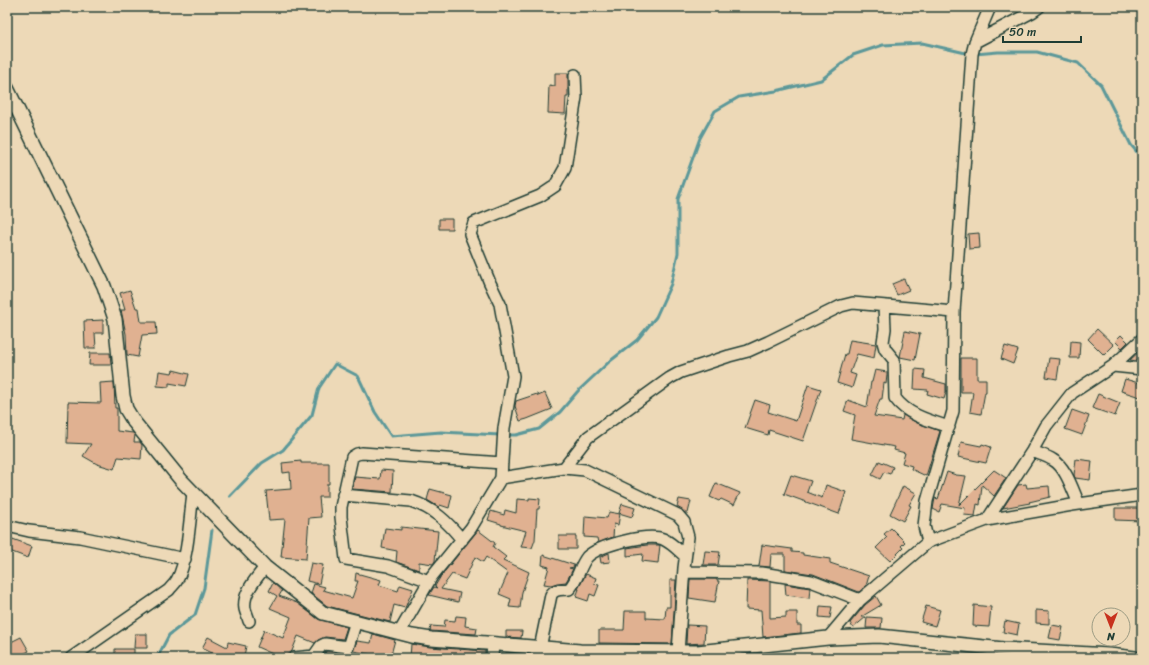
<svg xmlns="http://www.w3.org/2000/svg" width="1149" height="665" font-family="Sriracha,sans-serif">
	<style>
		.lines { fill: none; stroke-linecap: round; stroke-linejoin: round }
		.stream { stroke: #5c9899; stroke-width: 3 }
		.building { fill: #e0b191; stroke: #1f3d34 }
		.minor-casing { stroke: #1f3d34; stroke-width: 14 }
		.tertiary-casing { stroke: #1f3d34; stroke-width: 16 }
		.minor { stroke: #edd9b7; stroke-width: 11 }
		.tertiary { stroke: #edd9b7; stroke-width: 13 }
	</style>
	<rect width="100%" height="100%" fill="#edd9b7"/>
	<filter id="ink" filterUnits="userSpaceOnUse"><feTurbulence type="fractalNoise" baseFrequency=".025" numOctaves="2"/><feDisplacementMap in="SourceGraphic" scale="8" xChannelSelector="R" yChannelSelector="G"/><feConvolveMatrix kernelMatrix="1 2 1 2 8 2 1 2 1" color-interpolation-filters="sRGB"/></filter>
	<g filter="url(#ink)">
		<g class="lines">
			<path class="stream" d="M975 54 998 52H1037L1078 63 1101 85 1131 145 1142 158
				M506 435H516L539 429 560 412 578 391 609 362 637 340 656 317 671 284 678 253V199L700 138 715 111 739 97 776 91 821 80 853 55 883 45 922 43 970 54
				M230 496 262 463 283 450 312 415 319 388 335 364 358 376 375 412 391 436 441 432 500 435
				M157 658 169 635 195 615 204 588 212 530"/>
		</g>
		<path class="building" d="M555 73H568V97H566L565 114 548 113 549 85 555 86Z
			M439 219H452V229H439Z
			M979 233 980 248 969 249 968 234Z
			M904 279 909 290 897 295 892 284Z
			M130 290 136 308H139L141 322H156L157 334 142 335 138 357 127 355 126 334 121 310H125L120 293Z
			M103 320V333H95L96 348H85L84 321Z
			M1097 329 1114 345 1104 355 1088 339Z
			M905 331 920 334 915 360 900 357Z
			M1121 335 1128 342 1122 348 1115 341Z
			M850 340 876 344 874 358 857 354 856 356 850 373 856 375 852 388 837 383 845 354H847Z
			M1071 341 1080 342 1079 358H1070Z
			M1005 346 1018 350 1013 364 1001 359Z
			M1142 349V356L1137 361 1130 360Z
			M90 353H110L111 365H89Z
			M961 358H977V379H986V392H985L981 414 970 412 973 392H961Z
			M1049 358 1060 359 1057 379 1046 377Z
			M915 369 925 370 924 378 946 384V392L944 399 927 394 928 390 914 389Z
			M173 370 189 374 186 386 169 383V387L157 386 159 371 172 373Z
			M875 370 887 372V375L886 384 884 383 882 399H880L874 416 902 420 903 415 917 423 940 431 926 476 911 469 912 466 902 463 905 453 894 450 895 447 851 439 855 415 844 411 848 400 867 407 871 382H872Z
			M1125 379 1142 384 1140 397 1121 391Z
			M114 382 115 408H117V431L133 433 135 435 134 442H140L142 445 141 459 118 457 114 469 97 464 83 456 91 444 67 443 68 402 101 403 100 383Z
			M808 385 821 389 803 441 769 430 768 435 745 428 755 400 770 405 768 412 796 421Z
			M545 393 552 409 527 419 520 421 515 406 516 401 537 394 538 396Z
			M1098 394 1120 403 1115 416 1092 408Z
			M1072 410 1089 416 1082 435 1065 429Z
			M961 442 981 446 982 444 991 447 986 463 958 457Z
			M1076 459 1092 461 1090 480 1075 478 1074 475Z
			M301 461V463H329V484H327V497H319L321 517 309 518 306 559 281 557 285 519 269 520 266 491 291 489 290 472 283 473 282 463Z
			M879 461 893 467 890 474 884 472 880 479 872 475Z
			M381 470 393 471 392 492 352 489 355 477 380 479Z
			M994 470 1006 478 994 496 982 485 980 505 977 504 975 516 964 515 965 508 942 504 939 512 933 509 935 498 938 499 947 472 956 475 966 476 959 505Z
			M791 475 811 481 807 492 822 498 826 485 846 492 839 514 784 494Z
			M716 483 740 493 734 505 721 499 719 501 710 497Z
			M1026 484 1027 488 1049 486 1050 497 1029 502 1030 503 1003 508 1018 485Z
			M903 486 916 493 909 505 911 506 903 521 890 514Z
			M430 489 452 495 449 508 440 505 439 507 437 506 427 500Z
			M529 498 540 499 539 509H537L535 540 532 548 521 547 526 531 501 525V524L488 520 491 511 504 515 505 510 516 513 517 499 529 500Z
			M679 499 691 501 688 513H685L677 507Z
			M622 504 635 508 632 517 619 513Z
			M1115 508H1142V521L1115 520Z
			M609 512 620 514 618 525 614 524 613 537 598 543 597 538 584 537 585 516 607 518Z
			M401 527 438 531 435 561 433 564 419 562V570L396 562 397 551 382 548 385 528 401 530Z
			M891 528 905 542 901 546 903 548 890 561 876 548 887 537 884 534Z
			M478 530 495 543 493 547 506 557 503 560 529 572 522 592 520 608 509 607 511 599 499 594 508 573 486 557 483 562 475 557 465 579 452 574 441 589 460 593 458 602 429 595 434 587 437 588 435 586 441 576Z
			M559 536H576V549H559Z
			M7 537 32 546 28 558 7 550Z
			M647 545H660L658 563 642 561 643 554 627 556V548Z
			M762 545 792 549V552L803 553V555L830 559V563L869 576 866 586 859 592 813 574 785 570V554H771L770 567 759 566Z
			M705 551 720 552 718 565H703Z
			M609 553 610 562 601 563 600 557Z
			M543 555 574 565V567L569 568 573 569 566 582 557 583 551 585 544 584 549 567 542 565Z
			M311 563 323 565 319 584 307 581Z
			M356 573 381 580 379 585 398 591 400 585 413 589 405 608 394 605 390 622 327 606 311 593 314 584 325 587 323 590 352 598 358 581H355Z
			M586 574 596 578 594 584 599 585 595 596 590 594 588 601 576 597 579 589H578Z
			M690 579H717V581H719L715 602 689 598Z
			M670 580H676L672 644 599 643V630H624L625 611H646V618L665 619 666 607H670Z
			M747 580 770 581V618L786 617V612H797V625H801V633L763 637 761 610 746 609Z
			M273 583 282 591 279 596 297 603 318 619 347 627 343 639 325 637 318 640 315 643 298 636 292 651 288 655 287 658H276L277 656 257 647 264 630 283 638 291 617 270 608 277 596 269 591Z
			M785 584 810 588 809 598 786 595Z
			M876 596 881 605 861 617H866L853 628 850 623 865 605Z
			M974 605 991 607 989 627 973 626Z
			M820 606 832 607 830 618 819 617Z
			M926 606 940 610 935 626 921 622Z
			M1036 610 1049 611V624L1036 623Z
			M456 616 466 617 465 626 477 628 476 634 430 631 431 626 444 627 445 620 455 621Z
			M867 617 882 618 881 628H866Z
			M1005 621 1019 624 1017 635 1003 632Z
			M687 625 705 626 704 643 686 644Z
			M1052 625 1063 627 1060 640 1049 638Z
			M506 631H522L521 638 506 637Z
			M135 634H147V648H134Z
			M373 634 395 640 390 658H368L369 654 353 651 357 641 371 643Z
			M21 637 29 651 16 658H7V644Z
			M208 637 227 647 228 642 246 646 244 656 248 658H235L217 654 216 655 202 648Z
			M411 644 430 647 485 651V658H410Z
			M115 649H134V658H115Z
			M326 651 347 654 346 658H324Z
			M506 653 519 654 518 658H505Z
			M534 655 564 658H533Z"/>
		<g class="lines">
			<defs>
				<path id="minor" d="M975 42 1032 12 1039 7
					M884 306 885 329 883 342 885 349 894 360 895 398C907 415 930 421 949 427
					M1113 366 1142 369
					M1032 451C1039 454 1047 456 1053 460 1066 467 1073 491 1079 504
					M564 468 588 437 670 378 681 372 729 356 748 351 768 342 841 306 853 303 954 312
					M501 478 564 468 585 470 678 515 684 522 688 537 684 568 678 652
					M343 495 411 501C433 508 448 522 462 540
					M987 520 1032 451 1046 426 1072 393 1113 366 1142 339
					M7 526 29 531 80 537 185 559
					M928 542 924 526 927 501 953 411 954 312 972 54 975 42 990 7
					M684 572 762 573 811 581 860 600
					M429 581 388 566 346 559 341 517V507L352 457 357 454 362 453 502 463
					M249 621C248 617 246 613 245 609 242 593 257 578 265 567
					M399 633 432 576 471 528 501 478 504 428 513 376 500 304 490 283 470 234 474 223 540 196 555 186 565 168 576 97 575 75
					M828 638 860 600 928 542 987 520 1072 505 1142 495
					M540 648 551 595C555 588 562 590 569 589 578 580 579 567 587 557 599 545 648 533 663 539 672 543 678 550 685 556
					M71 658 169 590C171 587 175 584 177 580 188 561 190 516 193 493
					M294 658 314 656 321 646 325 644 348 647 356 621
					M492 658 493 643"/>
				<path id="tertiary" d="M7 88 104 286 115 319 123 396 126 409 134 422 181 480 265 567 323 613 412 636 431 639 486 643 580 651 697 652
					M688 653 828 638 879 636 1003 649 1109 655 1135 658"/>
			</defs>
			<use href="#minor" class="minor-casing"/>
			<use href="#tertiary" class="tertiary-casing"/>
			<use href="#minor" class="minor"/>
			<use href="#tertiary" class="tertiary"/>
		</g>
	</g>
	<rect width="1149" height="665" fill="none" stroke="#edd9b7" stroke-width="24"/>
	<rect x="12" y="12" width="1125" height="641" fill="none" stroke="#1f3d34" stroke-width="1.5" filter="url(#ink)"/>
	<g transform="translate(1111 627) rotate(180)"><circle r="19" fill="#edd9b7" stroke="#9b9b83"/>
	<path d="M0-3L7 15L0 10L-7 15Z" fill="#c8321e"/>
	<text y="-6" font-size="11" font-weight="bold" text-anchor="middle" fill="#1f3d34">N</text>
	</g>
	<path d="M1003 36v6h78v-6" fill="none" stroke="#1f3d34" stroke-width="2"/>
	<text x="1009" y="36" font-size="12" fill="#1f3d34" stroke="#edd9b7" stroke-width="3" paint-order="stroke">50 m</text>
</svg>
